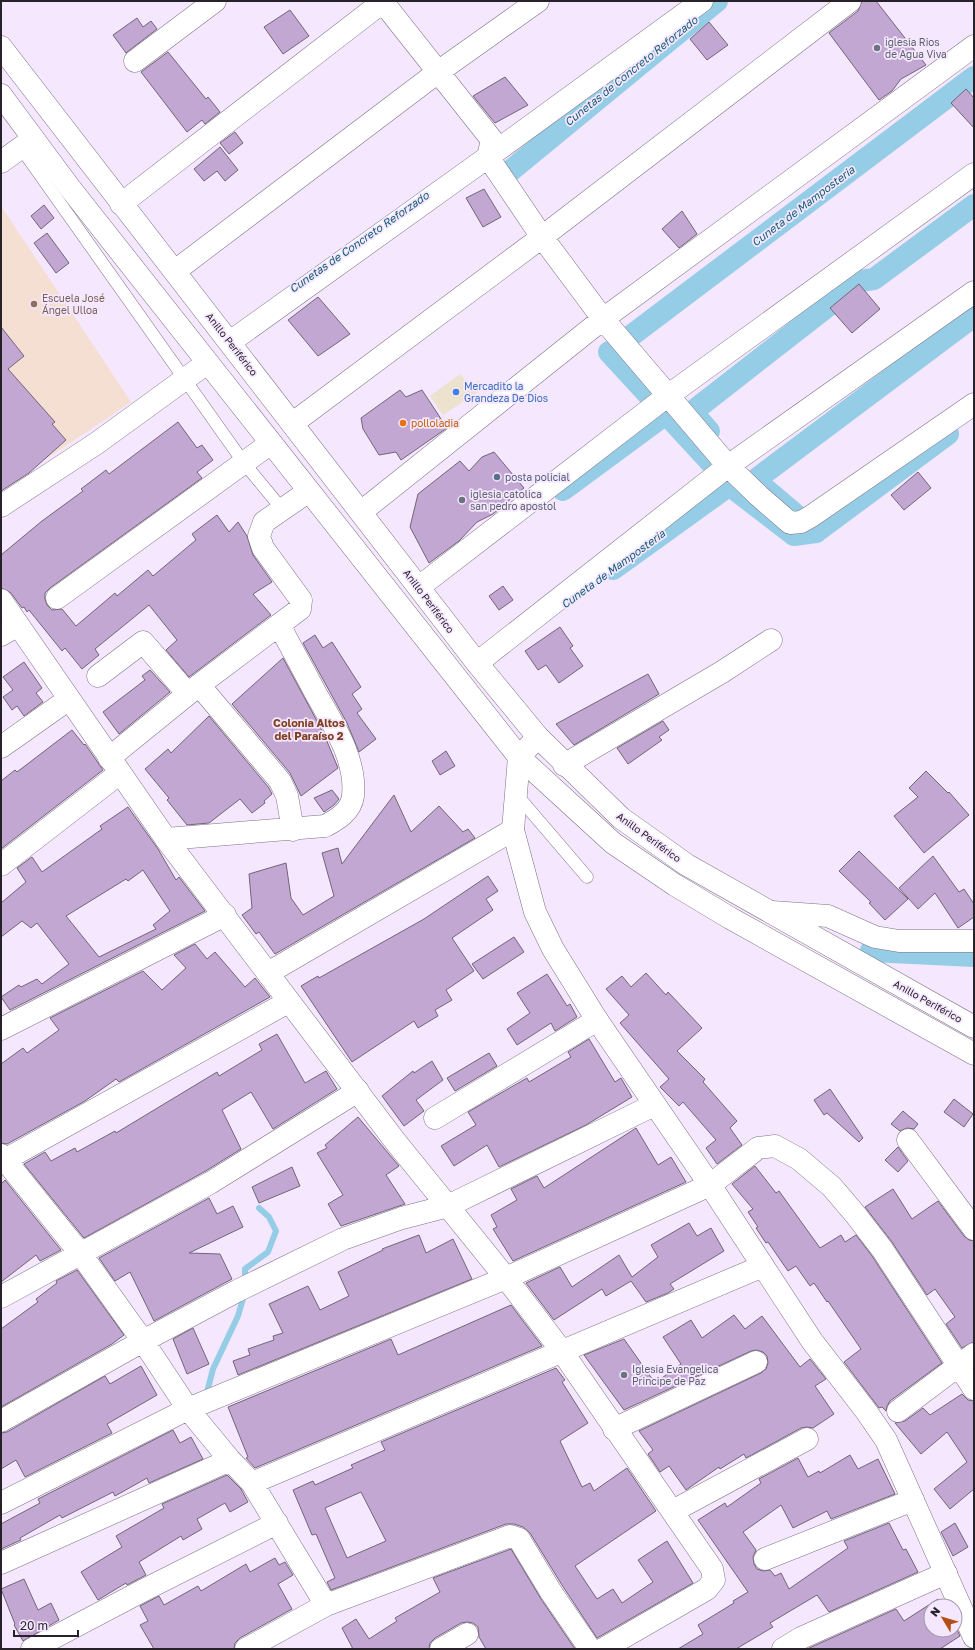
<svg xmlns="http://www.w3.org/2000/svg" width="975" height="1650" font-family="'Golos Text',sans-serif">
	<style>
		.commercial { fill: #ede2cd }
		.education { fill: #f5ded2 }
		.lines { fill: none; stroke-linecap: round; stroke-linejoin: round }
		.stream { stroke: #95cde7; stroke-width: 6 }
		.canal { stroke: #95cde7; stroke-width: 22 }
		.building { fill: #c3a7d3; stroke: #716578; fill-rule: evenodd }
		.service-casing { stroke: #7e7285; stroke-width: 13 }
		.minor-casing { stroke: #7e7285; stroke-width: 23 }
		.tertiary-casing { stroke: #7e7285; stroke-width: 23 }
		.trunk-casing { stroke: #7e7285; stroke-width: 23 }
		.service { stroke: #fff; stroke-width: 12 }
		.minor { stroke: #fff; stroke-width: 22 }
		.tertiary { stroke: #fff; stroke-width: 22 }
		.trunk { stroke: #fff; stroke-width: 22 }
		.worship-dot { fill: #6b7280; stroke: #f5e7fd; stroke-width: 1.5 }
		.education-dot { fill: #8d6e63; stroke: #f5e7fd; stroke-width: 1.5 }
		.shop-dot { fill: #3f7fe0; stroke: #f5e7fd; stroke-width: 1.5 }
		.food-dot { fill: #e8710a; stroke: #f5e7fd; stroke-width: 1.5 }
		.service-dot { fill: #5c6f8a; stroke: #f5e7fd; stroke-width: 1.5 }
		.labels { text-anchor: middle; stroke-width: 3.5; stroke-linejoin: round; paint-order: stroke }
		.worship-label { font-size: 10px; fill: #5b616d; stroke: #f5e7fd; text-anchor: start }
		.education-label { font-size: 10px; fill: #785e54; stroke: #f5e7fd; text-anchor: start }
		.street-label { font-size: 10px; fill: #27222a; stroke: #f5e7fd }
		.shop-label { font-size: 10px; fill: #366cbe; stroke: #f5e7fd; text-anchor: start }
		.food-label { font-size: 10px; fill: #c56008; stroke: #f5e7fd; text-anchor: start }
		.service-label { font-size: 10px; fill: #4e5e75; stroke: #f5e7fd; text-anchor: start }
		.water-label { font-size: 11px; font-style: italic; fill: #115a74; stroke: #f5e7fd }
		.neighbourhood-label { font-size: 11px; font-weight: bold; fill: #814120; stroke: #f5e7fd }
	</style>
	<rect width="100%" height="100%" fill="#f5e7fd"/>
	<path class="commercial" d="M460 374 471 388 478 380 484 388 443 415 430 396Z"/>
	<path class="education" d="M1 206 131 402 1 489Z"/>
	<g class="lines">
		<path class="stream" d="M245 1281V1269L268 1252 276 1231 269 1217 259 1208
			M206 1396 213 1369 238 1316 245 1292"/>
		<path class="canal" d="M509 172 717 1
			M632 335 974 77
			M609 352 738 492 794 535 816 532
			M709 431 692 412 860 281 874 279 974 205
			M948 434 816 532 755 480 974 316
			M563 490 666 414
			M613 569 727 487
			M871 951 974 956"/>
	</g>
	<path class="building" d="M862 1H876L926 65 901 79 892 91 879 100 829 33 858 11Z
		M290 10 309 36 283 54 264 27Z
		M137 18 143 27 151 21 157 29 126 53 113 35Z
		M709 22 728 45 707 60 690 39Z
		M168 52 206 99 208 97 220 112 205 124 202 120 187 132 141 72Z
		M505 77 528 105 495 123 473 96Z
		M966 89 974 98V128L951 103Z
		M235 132 243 143 229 154 220 143Z
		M220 147 238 170 225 181 217 171 204 181 194 169Z
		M484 189 501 217 483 227 466 198Z
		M44 205 54 218 41 229 31 216Z
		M682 211 697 234 679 248 662 229Z
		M47 233 69 263 56 273 34 243Z
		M859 284 880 309 852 333 830 308Z
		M318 297 350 334 318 356 288 320Z
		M1 327 24 356 8 369 55 422 52 424 66 440 29 473 1 491Z
		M400 390 406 397 422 390 447 428 401 460 396 452 379 455 363 429 361 418Z
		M178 422 197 448 202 445 213 460 197 472 202 478 50 588 45 593V599L47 605 52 610 62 609 76 626 115 593 117 596 148 570 153 576 196 540 192 534 217 515 229 532 238 522 247 536 253 555 272 582 253 594 271 615 189 677 166 650 177 640 149 605 95 649 99 655 82 669 65 648 62 651 29 610 27 612 24 607 22 608 11 593 1 588V555L42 521 83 491 81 489 106 470 109 474Z
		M494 452 524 488 493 514 477 522 459 541 429 563 410 527 418 494 460 461 469 471 482 457Z
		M918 472 931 488 904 510 891 495Z
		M503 586 513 600 499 610 489 596Z
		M560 627 573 646 570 648 583 666 559 683 546 665 538 670 525 651Z
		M315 635 323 648 332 642 361 687 352 694 362 709 357 713 376 739 359 752 347 723 303 643Z
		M283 658 324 734 338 768 301 796 290 773 232 704Z
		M24 662 42 688 36 693 43 702 24 716 17 706 12 710 3 697 13 690 3 677Z
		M150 670 170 692 119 734 103 712 145 680 142 676Z
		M648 674 659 694 574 745 556 724Z
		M209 716 269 788 272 794 264 801 265 803 252 813 240 799 209 823 187 825 167 800 169 798 145 769 168 749 171 753Z
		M663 721 669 730 659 737 662 740 628 764 617 748Z
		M72 730 84 745 85 744 103 770 1 849V781L15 770 17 772Z
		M446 751 455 766 440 775 432 761Z
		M926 771 948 793 949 792 969 815 924 853 894 816 918 797 909 788Z
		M332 790 339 799 334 805 324 812 314 798Z
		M394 795 411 832 439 806 463 832 468 829 475 838 275 954 259 932 256 934 242 915 252 908 249 874 286 863 291 898 303 915 334 896 322 853 338 848 342 864Z
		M128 807 158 849 176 880 179 877 205 911 10 1010 1 997 19 985 21 987 37 979 42 984 69 964 37 923 31 928 22 921 1 937V903L26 882 17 868 32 857 42 872 102 829 100 826ZM143 870 170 911 153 925 156 929 99 957 66 916 126 879 128 881Z
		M859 851 908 899 885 920 869 903 871 902 839 871Z
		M933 856 959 892 964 889 974 904V917L958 928 935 893 918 909 899 888Z
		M488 876 498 891 486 899 493 910 452 938 474 971 446 990 452 1000 435 1010 438 1016 418 1028 414 1021 352 1062 301 986 318 976 319 978 424 919Z
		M514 937 524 952 483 979 472 964Z
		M195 944 207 959 215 952 245 987 255 978 270 997 119 1082 116 1079 85 1101 7 1144 1 1143V1064L23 1048 27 1053 59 1030 50 1018 143 971 162 990 186 968 174 955Z
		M646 973 666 995 668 992 702 1028 677 1051 705 1079 703 1082 737 1121 730 1128 742 1145 717 1164 706 1148 716 1140 683 1102 679 1106 660 1087 669 1079 620 1023 629 1015 606 989 622 976 631 987Z
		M547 974 567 1006 570 1004 577 1017 555 1031 551 1023 517 1045 507 1029 530 1013 517 993Z
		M277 1034 305 1083 326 1071 337 1089 273 1129 251 1092 222 1110 241 1149 204 1172 84 1238 24 1164 45 1152 51 1161 75 1148 77 1152 115 1131 116 1133 217 1072 219 1076 262 1050 259 1044Z
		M589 1039 615 1082 621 1078 632 1097 586 1125 499 1167 487 1145 454 1166 441 1146 476 1125 468 1112 527 1078 529 1082 571 1057 568 1052Z
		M489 1053 497 1066 455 1091 447 1078Z
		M432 1061 443 1080 416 1100 424 1111 404 1126 382 1096 413 1071 414 1073Z
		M830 1089 863 1138 859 1142 827 1113 824 1115 814 1100Z
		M954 1099 973 1114 964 1127 944 1112Z
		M903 1111 918 1124 914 1129 907 1128 900 1131 891 1124Z
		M358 1117 399 1166 386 1175 405 1204 341 1226 328 1204 343 1195 317 1153 327 1148 325 1145Z
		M636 1128 658 1165 671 1157 686 1182 513 1261 493 1229 497 1227 491 1215 517 1200 511 1189 537 1176 544 1188Z
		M898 1147 908 1161 898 1172 885 1160Z
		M755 1166 776 1193 779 1191 820 1248 841 1235 845 1242 856 1235 872 1256 942 1363 890 1401 887 1406 886 1411 882 1407 879 1408 844 1362 861 1349 828 1301 827 1302 814 1283 810 1286 796 1266 788 1271 768 1242 766 1243 756 1228 758 1227 748 1212 753 1209 732 1184Z
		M292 1167 300 1186 259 1203 252 1187Z
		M5 1180 61 1250 40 1261 36 1255 1 1282V1184Z
		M893 1189 912 1219 938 1201 964 1236 969 1240 974 1241V1342L962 1348 946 1324 955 1317 935 1289 927 1295 892 1242 865 1207Z
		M209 1198 217 1214 233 1206 243 1227 189 1253 220 1254 232 1279 154 1321 130 1272 115 1281 99 1258Z
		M689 1223 697 1236 711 1228 724 1251 670 1284 674 1289 668 1293 646 1302 631 1281 606 1296 602 1289 554 1320 526 1283 560 1267 572 1287 619 1255 632 1277 658 1257 651 1245Z
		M419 1235 426 1253 453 1239 472 1279 238 1375 233 1361 250 1355 248 1349 274 1340 273 1336 283 1333 269 1304 308 1286 320 1310 349 1296 338 1272 383 1250 382 1249Z
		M77 1270 124 1335 112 1344 1 1407V1329L38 1302 36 1299 57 1283 56 1281Z
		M511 1305 542 1346 255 1468 246 1458 248 1457 228 1407 391 1339 398 1355Z
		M734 1315 745 1329 762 1316 800 1367 810 1359 826 1379 815 1386 834 1414 813 1428 807 1427 801 1428 746 1458 744 1454 720 1469 719 1467 686 1490 669 1466 660 1472 648 1454 653 1450 639 1431 761 1373 766 1369 768 1363 767 1356 763 1352 757 1350 751 1351 624 1410 584 1355 624 1339 655 1383 681 1364 663 1337 691 1320 702 1338Z
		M193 1328 209 1364 187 1374 173 1339Z
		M141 1366 157 1395 107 1424 112 1433 25 1477 16 1460 1 1469V1433L7 1432 105 1376 110 1384Z
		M556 1368 565 1380 562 1382 588 1423 560 1441 582 1487 590 1483 594 1491 627 1468 656 1511 575 1566 597 1599 613 1589 622 1603 653 1582 638 1560 667 1541 693 1583 597 1638 562 1585 530 1533 523 1527 514 1524H506L331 1590 327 1582 335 1578 316 1534 312 1535 293 1490 313 1481 315 1485 353 1468 351 1465 385 1450 381 1442ZM361 1492 386 1541 347 1558 325 1508Z
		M962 1394 968 1400 974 1401V1489L950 1509 934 1489 967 1462 947 1432 921 1454 895 1423 905 1421 923 1408 930 1415Z
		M173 1430 180 1443 191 1437 203 1459 149 1483 147 1478 115 1496 113 1492 62 1518 60 1515 20 1538 21 1540 1 1549V1524L40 1503 38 1499Z
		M850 1455 858 1469 878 1459 895 1494 831 1519 827 1511 793 1528 781 1505 743 1532 756 1550 753 1557 754 1564 757 1569 763 1571 770 1570 775 1576 781 1573 789 1589 848 1548 844 1541 889 1523 903 1550 906 1549 918 1572 829 1612 817 1595 770 1623 773 1627 736 1649H678L703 1634 698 1625 734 1603 733 1601 748 1592 698 1520 725 1503 727 1507 761 1483 759 1479 798 1458 808 1477 819 1471 820 1473Z
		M227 1475 241 1489 248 1502 230 1512 225 1503 197 1519 202 1529 183 1540 181 1536 139 1562 146 1575 127 1585 126 1583 98 1600 81 1572 122 1547 116 1536 164 1508 162 1504Z
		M955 1523 968 1547 953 1556 941 1532Z
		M511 1549 541 1599 575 1649H486L479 1637 478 1627 473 1623 467 1622 461 1623 435 1638 430 1643 429 1649H353L342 1628 356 1619 369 1639 397 1621 395 1618 440 1592 433 1578Z
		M275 1558 279 1565 285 1562 293 1575 278 1584 292 1609 240 1638 235 1643 234 1649H154L140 1625 148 1621 140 1606 159 1596 164 1605 198 1586 201 1591 246 1564 250 1572Z
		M24 1579 38 1610 51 1603 59 1620 23 1641 14 1625 15 1624 1 1589Z
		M938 1599 943 1606H931V1630H955V1625L960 1636 940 1649H807L896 1609 904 1621Z"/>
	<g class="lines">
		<defs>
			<path id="service" d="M21 148 244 463 282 509
				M516 794 587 877"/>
			<path id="minor" d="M382 1 492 140 488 157 542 237 603 319 728 466 759 496 790 523 801 522 810 517 974 404
				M135 61 215 1
				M121 204 384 1
				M175 271 438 72 538 1
				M230 342 488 157 702 1
				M293 423 542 237 850 1
				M1 506 97 443 207 363
				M361 512 603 319 974 46
				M419 587 662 400 974 174
				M57 598 271 443
				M1 635 18 625
				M477 663 728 466 974 292
				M98 676 143 642 188 694
				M199 685 280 781 287 796 293 830
				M1 747 69 699
				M109 758 199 685 300 609 301 600 263 548 259 536 264 522 309 491
				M564 765 722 672 771 640
				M166 839 325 826C336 820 351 812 353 796 357 759 332 723 315 692 303 669 291 647 279 625
				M1 865 120 773
				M772 912 828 916 875 937 899 941H974
				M268 973 513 830
				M1 1029 225 915
				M435 1118 597 1020
				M908 1140 974 1229
				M1 1155 80 1253 143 1341 188 1409 230 1460 252 1483 326 1605
				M1 1162 288 1002
				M1 1297 210 1183 358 1091
				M898 1411 974 1354
				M1 1421 143 1341 237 1291 343 1239 402 1218 448 1206 654 1105
				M614 1429 756 1362
				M252 1483 763 1266
				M1 1503 188 1409 506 1278 710 1185 758 1148 775 1146 799 1159 832 1187 855 1214 882 1249 974 1389
				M673 1511 807 1439
				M765 1559 913 1500
				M1 1563 230 1460
				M32 1649 144 1590 277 1523
				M246 1649 326 1605 510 1536 519 1539 551 1592 590 1649
				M441 1649 467 1634
				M783 1649 801 1638 946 1573"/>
			<path id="tertiary" d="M1 162 33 139
				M1 600 166 839 395 1141 506 1278 561 1350 712 1569 714 1580 707 1589 603 1649
				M538 737 519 757 513 830 535 912 553 949 597 1020 710 1185 812 1341 866 1411 886 1440 974 1637"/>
			<path id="trunk" d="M1 47 477 663 538 737 621 818 687 865 974 1027
				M1 95 70 188 519 757 613 843 675 885 730 918 974 1054"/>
		</defs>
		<use href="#service" class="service-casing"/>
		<use href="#minor" class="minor-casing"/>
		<use href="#tertiary" class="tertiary-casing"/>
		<use href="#trunk" class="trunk-casing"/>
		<use href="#service" class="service"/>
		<use href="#minor" class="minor"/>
		<use href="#tertiary" class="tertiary"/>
		<use href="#trunk" class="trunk"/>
	</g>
	<g class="worship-dot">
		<circle cx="877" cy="48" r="4"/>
		<circle cx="462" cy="500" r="4"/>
		<circle cx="624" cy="1375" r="4"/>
	</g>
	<circle class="education-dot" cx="34" cy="304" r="4"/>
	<circle class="shop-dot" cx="456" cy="392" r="4"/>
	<circle class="food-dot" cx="403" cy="423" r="4"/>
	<circle class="service-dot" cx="497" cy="477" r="4"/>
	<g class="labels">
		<g class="worship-label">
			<text x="885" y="46">iglesia Rios<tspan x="885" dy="12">de Agua Viva</tspan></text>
			<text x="470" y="498">iglesia catolica<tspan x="470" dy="12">san pedro apostol</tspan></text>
			<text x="632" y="1373">Iglesia Evangelica<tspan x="632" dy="12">Principe de Paz</tspan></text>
		</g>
		<g class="education-label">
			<text x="42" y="302">Escuela José<tspan x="42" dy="12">Ángel Ulloa</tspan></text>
		</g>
		<g class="street-label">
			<text transform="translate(232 344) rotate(52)" y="4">Anillo Periférico</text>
			<text transform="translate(429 601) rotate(53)" y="4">Anillo Periférico</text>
			<text transform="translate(649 837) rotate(36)" y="4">Anillo Periférico</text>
			<text transform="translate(928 1001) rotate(29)" y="4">Anillo Periférico</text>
		</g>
		<g class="shop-label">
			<text x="464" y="390">Mercadito la<tspan x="464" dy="12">Grandeza De Dios</tspan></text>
		</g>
		<g class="food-label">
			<text x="411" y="427">polloladia</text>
		</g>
		<g class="service-label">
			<text x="505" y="481">posta policial</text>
		</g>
		<g class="water-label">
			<text transform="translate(631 71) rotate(-39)" y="4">Cunetas de Concreto Reforzado</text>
			<text transform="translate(803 206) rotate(-37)" y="4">Cuneta de Mamposteria</text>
			<text transform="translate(359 242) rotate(-35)" y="4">Cunetas de Concreto Reforzado</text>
			<text transform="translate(613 569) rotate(-36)" y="4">Cuneta de Mamposteria</text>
		</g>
		<g class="neighbourhood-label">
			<text x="309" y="727">Colonia Altos<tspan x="309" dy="13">del Paraíso 2</tspan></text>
		</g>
	</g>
	<rect width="975" height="1650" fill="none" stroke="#27222a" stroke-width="4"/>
	<g transform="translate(943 1618) rotate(308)"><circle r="19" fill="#f5e7fd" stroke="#a398a9"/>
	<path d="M0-3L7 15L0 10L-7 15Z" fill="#b14f14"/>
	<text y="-6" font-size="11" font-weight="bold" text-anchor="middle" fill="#27222a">N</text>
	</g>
	<path d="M14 1630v6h64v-6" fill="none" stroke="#27222a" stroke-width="2"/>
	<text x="20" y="1630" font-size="12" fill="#27222a" stroke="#f5e7fd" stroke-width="3" paint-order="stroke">20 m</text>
</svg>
